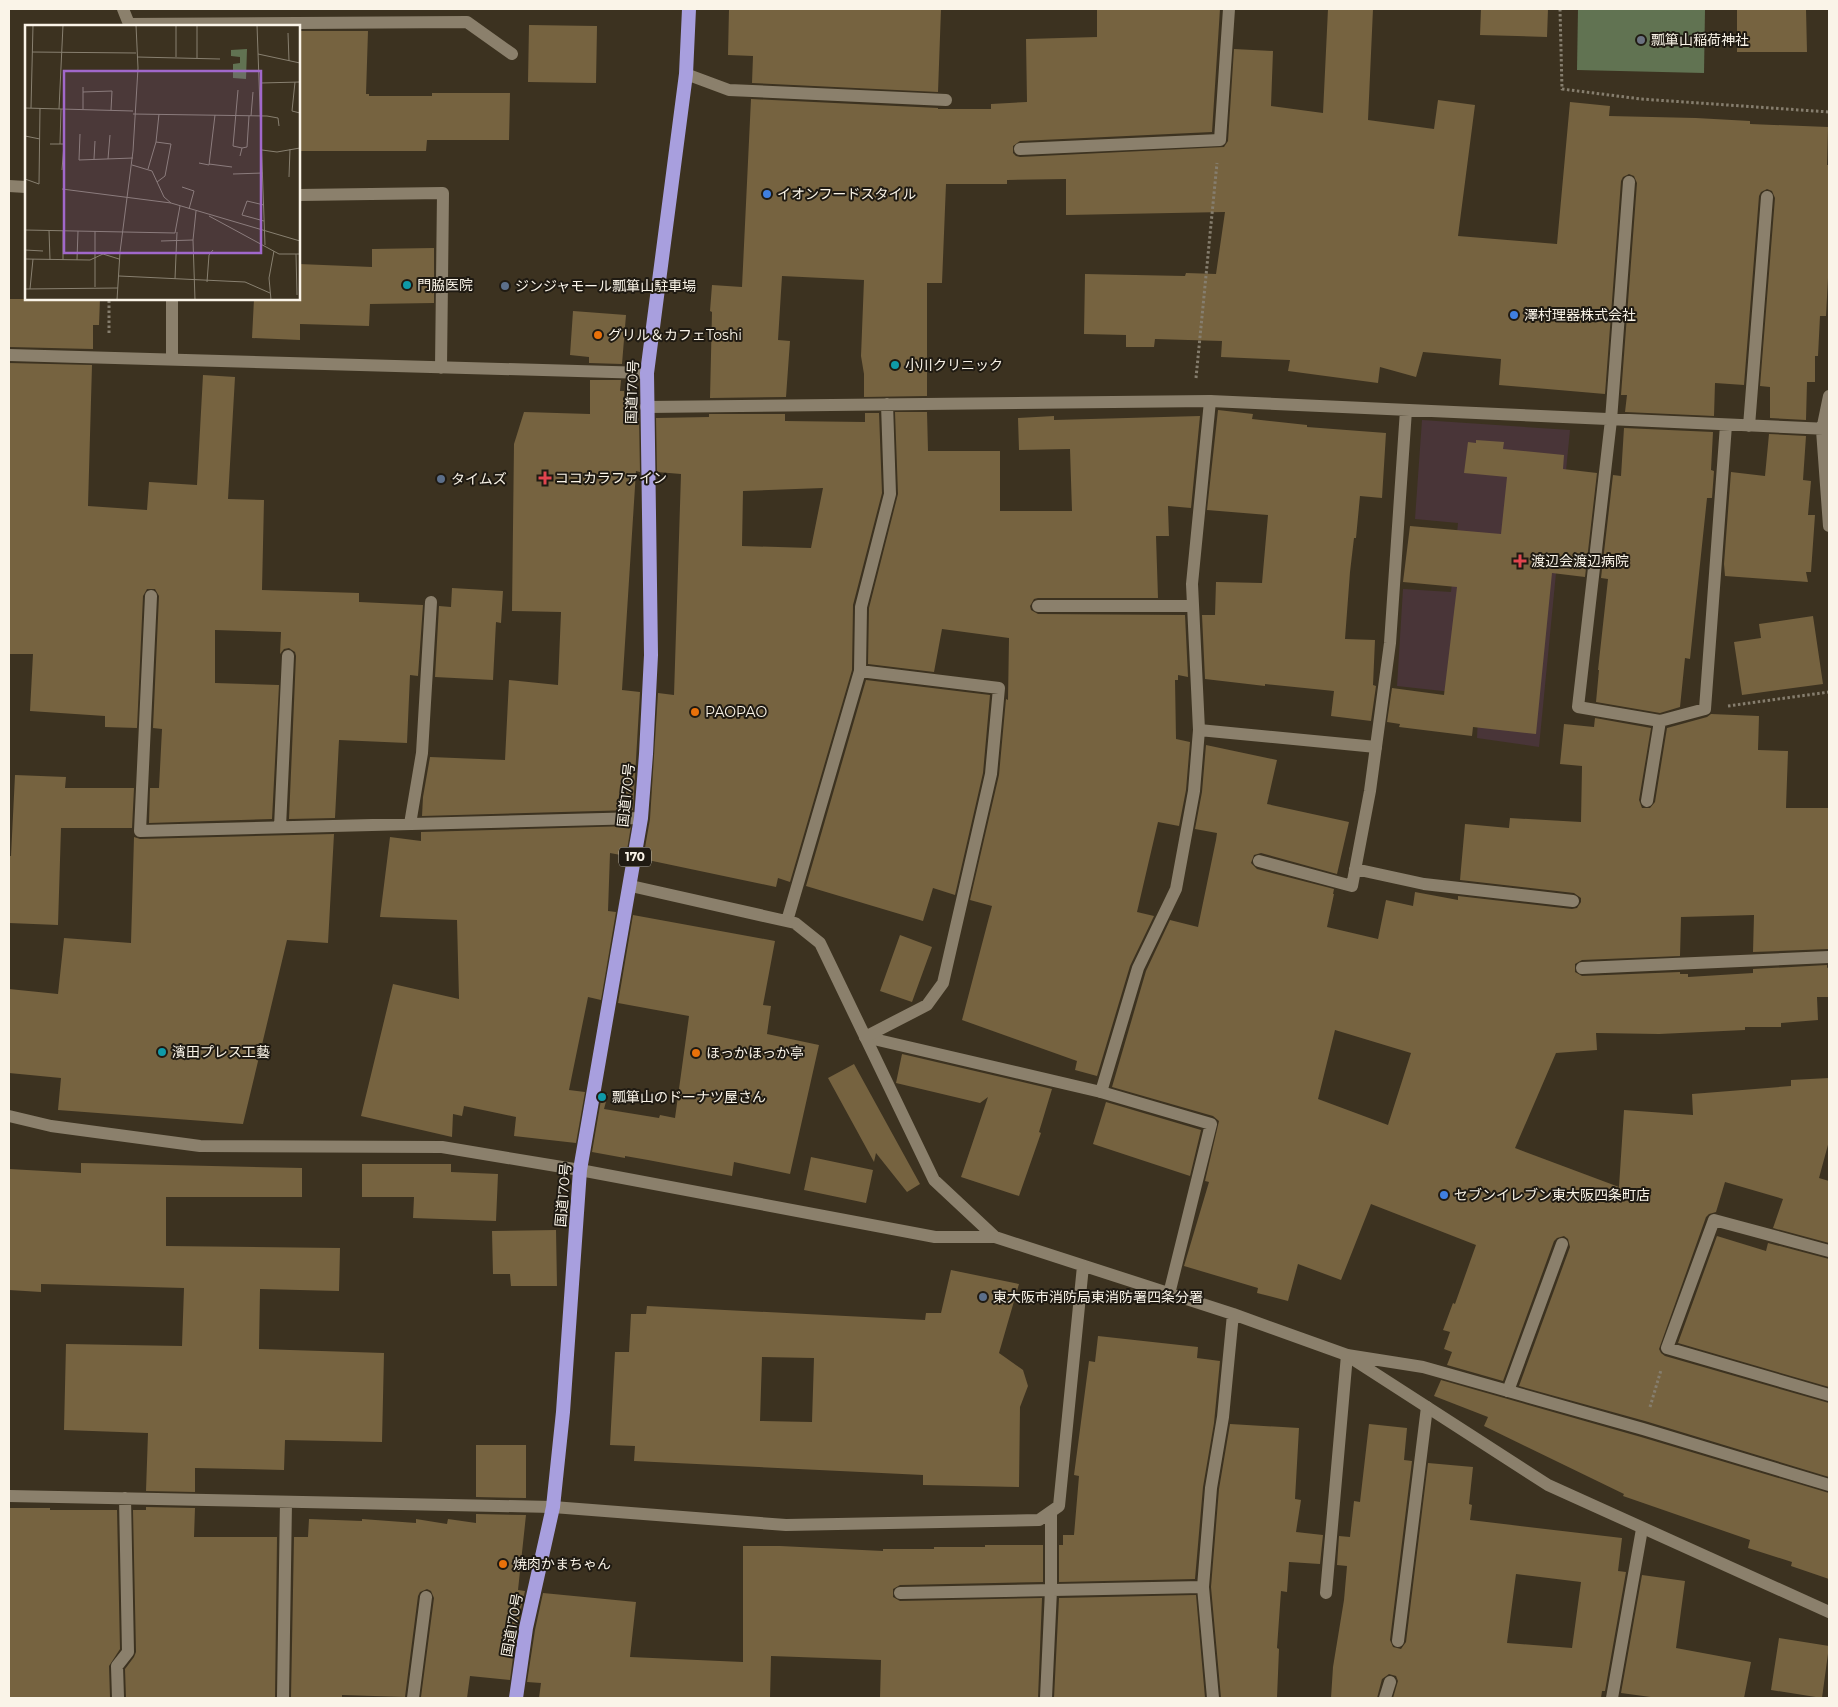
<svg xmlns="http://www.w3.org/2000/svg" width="1838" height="1707" font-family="Montserrat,'Noto Sans JP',sans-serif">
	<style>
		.medical { fill: #493538 }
		.forest { fill: #617352 }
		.building { fill: #766340; fill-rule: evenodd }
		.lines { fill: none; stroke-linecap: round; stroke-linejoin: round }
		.path { stroke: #867e6e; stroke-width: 3; stroke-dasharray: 2.5 2.5; stroke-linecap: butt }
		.service { stroke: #8b806c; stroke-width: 12 }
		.minor { stroke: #8b806c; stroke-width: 12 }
		.trunk { stroke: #a89fde; stroke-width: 14 }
		.worship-dot { fill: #6b7280; stroke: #1f1a12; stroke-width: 2 }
		.shop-dot { fill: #3f7fe0; stroke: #1f1a12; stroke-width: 2 }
		.culture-dot { fill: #0f9aa8; stroke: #1f1a12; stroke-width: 2 }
		.service-dot { fill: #5c6f8a; stroke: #1f1a12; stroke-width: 2 }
		.food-dot { fill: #e8710a; stroke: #1f1a12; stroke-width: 2 }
		.health-dot { fill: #e0444e; stroke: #1f1a12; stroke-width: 2 }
		.labels { text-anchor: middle; stroke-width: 4; stroke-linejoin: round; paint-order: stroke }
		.shield { fill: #1f1a12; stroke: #b8b3a8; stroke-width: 1 }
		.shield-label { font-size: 12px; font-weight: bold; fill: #faf4e8 }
		.poi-label { font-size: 14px; fill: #faf4e8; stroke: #1f1a12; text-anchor: start }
		.street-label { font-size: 14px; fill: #faf4e8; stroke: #1f1a12 }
		.inset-road { fill: none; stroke: #888070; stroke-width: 1 }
		.view { fill: #a168cb; fill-opacity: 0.15; stroke: #a168cb; stroke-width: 2.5 }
		.inset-edge { fill: none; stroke: #faf4e8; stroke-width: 2.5 }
	</style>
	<rect width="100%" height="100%" fill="#3c3220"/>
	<path class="medical" d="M1422 420 1570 430 1539 747 1477 738 1479 695 1397 686 1403 589 1451 592 1458 523 1415 519Z"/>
	<path class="forest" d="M1578 9H1705L1704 73 1577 70Z"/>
	<path class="building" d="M729 9H941L938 92 752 83 753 56 728 55Z
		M1097 9H1220L1212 132 1020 141 1013 146V153L1016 156 1020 157 1224 147 1228 141 1234 49 1273 51 1271 106 1323 113 1328 9H1373L1368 120 1434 129 1438 100 1475 105 1458 236 1557 244 1570 102 1610 106 1609 116 1696 118 1750 121V124L1828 127 1827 165H1829V278H1828L1826 316H1820L1818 356H1815V382H1807L1806 420 1770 418V387L1760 386 1775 198 1772 191 1767 189 1761 192 1759 196 1744 385 1715 383 1714 416 1625 412 1627 395H1621L1637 183 1634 176 1629 174 1623 177 1621 181 1605 394 1499 385 1501 359 1423 352 1416 377 1380 367 1378 383 1288 371 1290 360 1221 357 1222 341 1155 339 1154 347H1126V335L1084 334 1085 274 1185 276 1186 273 1216 274 1225 212 1066 215V179L1007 180V184H946L942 283H927V396L864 397V374L861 356 864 280 782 276 778 340 790 341 786 397 710 398 712 312 710 311 712 285 742 287 751 99 938 108V109H991V104L1027 102 1026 39 1097 37Z
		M1481 9H1548L1547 37 1480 35Z
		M1737 9H1806L1807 52H1737Z
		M529 25 597 26 596 83 528 82Z
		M299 31H368L366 94H369V96H432V93H510L509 140H427L426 151H299Z
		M434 248V303L370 304 369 326 300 324V340L252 338 254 299H299V264L372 267V249Z
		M9 299H100L99 325H93V349L9 347Z
		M573 311 626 315 622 364 589 363V357L570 355Z
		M9 363 92 365 88 506 147 510 149 482 197 485 203 375 235 377 228 499 264 500 262 590 359 593V602L423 605 418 676 410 675 407 743 339 740 335 818 289 819 296 656 295 652 289 648 284 649 280 654 281 632 215 630V683L279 685 272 819 149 823 150 788H159L162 729 153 728 159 596 155 589H147L143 596 137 728 105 727V716L30 711 33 654H9Z
		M590 380H621L620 391H624L625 418H639L640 472 636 471 622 690 640 692 633 810 422 816 423 797 430 757 505 760 509 680 558 685 561 612 512 611 514 444 524 412 590 414Z
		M1218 410 1253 414 1252 419 1307 425V427L1386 433 1382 498 1360 496 1356 538H1354L1350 572 1345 639 1375 640 1373 685 1376 686 1371 721 1331 716 1334 691 1265 684V686L1205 679 1202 615H1215L1216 582 1262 583 1268 515 1207 510Z
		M895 412H927L928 451H1000V511H1072L1070 449 1019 450 1018 418 1054 416V420L1200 416 1191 508 1168 506 1169 536H1156L1158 598H1038L1034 599 1030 606 1031 610 1038 614 1185 615 1188 677 1178 675V680H1175L1176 739 1190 742 1186 790 1179 826 1158 822 1137 912 1154 916 1130 966 1097 1076 1075 1070 1077 1061 962 1020 992 906 970 900 999 775 1006 699 1008 700 1009 638 942 629 934 672 868 664 869 608 898 494Z
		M865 413H879L882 493 853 605 852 670 790 882 778 878 776 887 643 859 650 819 658 693 674 695 681 474 657 472 656 418 709 417V414H785V421L865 422ZM823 488 811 548 742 546 743 491Z
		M1624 428 1713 432 1711 470 1714 471 1712 498H1707L1690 659 1685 658 1680 707 1660 713 1596 702 1599 670H1598L1608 579 1601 578 1613 475 1621 476Z
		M1769 434 1806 436 1803 480 1811 481 1808 515H1815L1811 572H1806L1808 582 1725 576 1724 564 1731 472 1765 476Z
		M1476 440 1504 442 1503 449 1564 455 1563 469 1597 473 1585 577 1552 573 1536 734 1473 727 1472 736 1399 727 1400 724 1387 722 1392 688 1444 695 1457 587 1403 582 1410 526 1501 534 1507 477 1464 473 1468 442 1476 443Z
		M452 588 503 591 501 623 496 622 493 680 435 677 439 606 451 607Z
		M1813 616 1823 684 1742 695 1734 642 1761 638 1759 624Z
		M866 680 990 695 983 773 955 895 933 888 923 921 806 886Z
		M1711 714 1759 716 1758 750 1788 751 1786 808H1829L1828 949 1753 952 1754 915 1681 917 1680 956 1582 960 1575 964V972L1582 976 1680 972V974H1688V977L1753 973V969L1827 965V968L1829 967V997H1817L1818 1020 1781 1023V1027H1745V1030L1659 1034 1596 1033 1597 1050 1556 1053 1515 1148 1619 1187 1624 1110 1693 1115 1692 1094 1791 1086V1080L1829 1078V1141L1819 1178 1829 1181V1243L1773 1228 1783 1199 1725 1182 1716 1212 1709 1214 1706 1217 1659 1349 1661 1353 1665 1356 1829 1403V1477L1645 1421 1519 1386 1570 1247 1568 1239 1564 1236 1557 1238 1554 1241 1503 1381 1447 1365 1452 1352 1444 1349 1450 1332 1443 1330 1453 1303 1455 1304 1476 1245 1371 1204 1341 1280 1298 1264 1288 1301 1257 1293 1258 1288 1184 1266 1209 1182 1205 1181 1219 1121 1213 1116 1112 1087 1146 971 1170 920 1198 927 1216 840 1217 833 1195 829 1202 792 1206 745 1277 760 1267 804 1349 822 1337 874 1261 853 1254 855 1251 863 1257 869 1334 889 1333 894H1334L1327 927 1378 939 1386 900 1413 906 1415 892 1458 900V896L1572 909 1577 908 1581 902V898L1574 893 1460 880 1465 824 1509 828 1510 818 1581 822 1582 766 1560 764 1564 724 1594 727 1595 718 1651 728 1639 800 1642 808H1650L1655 802 1667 728 1707 717ZM1335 1030 1411 1053 1388 1125 1318 1099Z
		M15 775 66 777 65 788H134L132 828H61L58 925 9 923V856H11Z
		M631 826 626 856 610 853 608 911 616 912 601 1000 588 997 569 1090 585 1092 576 1143 514 1136 516 1117 464 1106 462 1116 453 1114 452 1137 361 1116 393 984 459 999 457 920 380 917 390 837 421 841V832Z
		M334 834 328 943 287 940 243 1124 58 1110 61 1078 9 1073V989L58 994 64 938 131 943 134 837 140 839Z
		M633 915 775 941 763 1005 771 1006 767 1034 819 1045 790 1174 734 1162 732 1176 648 1160 625 1156V1158L592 1152 602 1094H608L604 1109 659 1118 660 1115 675 1118 689 1016 618 1003Z
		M900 935 932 947 912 1002 880 991Z
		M902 1054 1052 1089 1039 1132 1041 1133 1019 1196 961 1177 988 1097 980 1103 896 1083Z
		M854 1064 920 1184 907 1192 876 1153 874 1162 828 1078Z
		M1106 1102 1201 1130 1190 1176 1093 1144Z
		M811 1157 873 1170 866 1203 804 1190Z
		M81 1163 302 1168V1197H166V1246L340 1248 339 1291 260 1289 259 1349 384 1353 382 1442 285 1440 284 1470 195 1468V1492L146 1491 148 1433 64 1430 66 1344 182 1346 184 1288 41 1284V1292L9 1290V1169L81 1173Z
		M362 1164H451V1172L498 1174 496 1221 413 1218 414 1197H362Z
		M556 1230 557 1286H511L510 1274H493L492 1231Z
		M1717 1236 1766 1251 1768 1243 1829 1259V1387L1678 1343Z
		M951 1270 1019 1284 999 1353 1023 1370 1028 1386 1020 1407 1019 1487 923 1485V1475L634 1461 635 1446 610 1445 615 1352H629L631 1314H646L647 1306 925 1320 926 1313H941ZM762 1357 814 1358 812 1422 760 1421Z
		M1098 1336 1198 1347 1197 1358 1220 1361 1214 1423 1203 1487 1195 1579 1059 1582V1545H1063V1535H1074L1079 1476 1074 1475 1089 1361 1095 1362Z
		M1441 1380 1641 1437 1829 1493V1579L1791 1566 1792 1562 1748 1548 1750 1540 1623 1496 1624 1494 1484 1426 1488 1417 1434 1396Z
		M1230 1424 1299 1428 1295 1499 1301 1500 1296 1532 1323 1535 1320 1564 1289 1562 1287 1592 1281 1591 1277 1648 1279 1649 1277 1698H1221L1211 1587 1219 1489Z
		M1369 1424 1407 1428 1404 1460 1412 1461 1390 1640 1393 1647 1401 1649 1406 1642 1428 1463 1473 1467 1469 1504 1472 1505 1470 1520 1622 1538 1618 1571 1626 1572 1605 1691H1602L1601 1698H1393L1398 1681 1396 1676 1389 1674 1382 1679 1377 1698H1331L1333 1667 1344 1600 1347 1566 1337 1565 1339 1536 1350 1537 1354 1501 1360 1502ZM1516 1574 1581 1582 1572 1648 1507 1643Z
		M476 1445H526V1498L476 1497Z
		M146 1507 195 1508 194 1537H277L275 1698H126L125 1669 134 1657 136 1652 133 1510H146Z
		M9 1508H50V1510H117L120 1649 109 1666 110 1698H9Z
		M476 1514 526 1515 518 1590 525 1591 517 1627 510 1680 470 1676 467 1698 421 1697 434 1598 431 1591 427 1589 420 1592 418 1596 405 1697 342 1695V1698H291L294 1537H308L309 1519 362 1521V1519L416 1523V1519L447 1524 448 1519 476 1523Z
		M985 1545H1043V1582L900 1585 893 1589V1597L900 1601 1042 1598 1038 1698H880L881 1660 771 1656 770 1698H539L541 1683 527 1682 535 1630 543 1593 636 1602 630 1657 743 1662V1546H780L883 1551V1549H934V1547H985Z
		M1642 1575 1685 1581 1676 1648 1751 1662 1744 1698H1658L1621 1693Z
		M1196 1595 1205 1698H1054L1059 1598Z
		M1779 1638 1829 1646 1822 1698 1771 1690Z"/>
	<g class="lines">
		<path class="path" d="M1560 9 1562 89 1641 99 1829 112
			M109 333V299
			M1196 378 1217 163
			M1728 706 1829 692
			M1650 1407 1661 1370"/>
		<path class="service" d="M123 9 129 24 467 22 512 54
			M686 74 729 90 946 100
			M1020 149 1220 140 1229 9
			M9 186 26 187
			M1038 606H1193
			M1199 730 1376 747
			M865 1037 1101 1092 1138 968 1176 889 1194 791 1199 730 1192 584 1210 401
			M1508 1391 1562 1244
			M1326 1593 1347 1355
			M1398 1641 1427 1407
			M413 1698 426 1597
			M1612 1698 1642 1529"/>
		<path class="minor" d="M1629 182 1611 420 1578 707 1660 721
			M299 195 443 193 441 368
			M172 299V360
			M9 355 647 373
			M1829 396 1822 430 1829 526
			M646 407 1210 401 1829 429
			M1749 426 1767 197
			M151 596 140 831 641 818
			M860 671 999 688 991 774 943 983 927 1005 865 1037
			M1647 801 1660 721 1705 709 1726 425
			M410 824 422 753 431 602
			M280 827 288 656
			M1259 861 1352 886 1370 791 1390 643 1406 410
			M1355 869 1424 884 1573 901
			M631 886 795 923 820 943 934 1180 995 1237
			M787 921 860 671 861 607 890 494 887 404
			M1582 968 1829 957
			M1101 1092 1211 1124 1169 1294
			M9 1116 51 1126 200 1146 442 1147 580 1170 935 1237H995L1233 1314 1347 1355 1423 1367 1643 1429 1829 1485
			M1829 1251 1714 1220 1667 1348 1829 1395
			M1351 1358 1548 1485 1829 1612
			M9 1496 553 1507 786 1525 1039 1520 1059 1506 1083 1266
			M900 1593 1203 1587
			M118 1698 117 1666 128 1652 125 1498
			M283 1698 286 1502
			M1046 1698 1051 1590V1512
			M1213 1698 1203 1587 1211 1488 1223 1417 1233 1314
			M1385 1698 1390 1682"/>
		<path class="trunk" d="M516 1698 526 1628 553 1507 563 1412 580 1170 641 818 646 754 651 655 647 373 686 74 689 9"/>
	</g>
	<circle class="worship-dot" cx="1641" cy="40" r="5"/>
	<g class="shop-dot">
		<circle cx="767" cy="194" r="5"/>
		<circle cx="1514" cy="315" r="5"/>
		<circle cx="1444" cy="1195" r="5"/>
	</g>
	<g class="culture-dot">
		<circle cx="407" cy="285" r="5"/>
		<circle cx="895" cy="365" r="5"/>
		<circle cx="162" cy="1052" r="5"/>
		<circle cx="602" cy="1097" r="5"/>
	</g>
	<g class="service-dot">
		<circle cx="505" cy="286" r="5"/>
		<circle cx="441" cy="479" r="5"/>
		<circle cx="983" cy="1297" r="5"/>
	</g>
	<g class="food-dot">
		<circle cx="598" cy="335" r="5"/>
		<circle cx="695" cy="712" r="5"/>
		<circle cx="696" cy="1053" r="5"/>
		<circle cx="503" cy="1564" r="5"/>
	</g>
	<g class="health-dot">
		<path d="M542.5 470.5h5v5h5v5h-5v5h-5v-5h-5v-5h5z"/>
		<path d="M1517.5 553.5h5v5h5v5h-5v5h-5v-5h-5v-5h5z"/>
	</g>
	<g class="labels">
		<rect class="shield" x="619" y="847.5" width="32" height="19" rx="4"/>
		<g class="shield-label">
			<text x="635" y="861">170</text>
		</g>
		<g class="poi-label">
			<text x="1651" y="45">瓢箪山稲荷神社</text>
			<text x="777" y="199">イオンフードスタイル</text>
			<text x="417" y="290">門脇医院</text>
			<text x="515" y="291">ジンジャモール瓢箪山駐車場</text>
			<text x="1524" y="320">澤村理器株式会社</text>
			<text x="608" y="340">グリル＆カフェToshi</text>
			<text x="905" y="370">小川クリニック</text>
			<text x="555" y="483">ココカラファイン</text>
			<text x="451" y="484">タイムズ</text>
			<text x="1531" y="566">渡辺会渡辺病院</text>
			<text x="705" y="717">PAOPAO</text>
			<text x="172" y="1057">濱田プレス工藝</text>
			<text x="706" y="1058">ほっかほっか亭</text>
			<text x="612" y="1102">瓢箪山のドーナツ屋さん</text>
			<text x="1454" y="1200">セブンイレブン東大阪四条町店</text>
			<text x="993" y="1302">東大阪市消防局東消防署四条分署</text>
			<text x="513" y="1569">焼肉かまちゃん</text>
		</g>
		<g class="street-label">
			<text transform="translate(632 392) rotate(-88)" y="5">国道170号</text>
			<text transform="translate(626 795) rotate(-84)" y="5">国道170号</text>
			<text transform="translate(563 1195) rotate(-85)" y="5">国道170号</text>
			<text transform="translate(512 1625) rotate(-80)" y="5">国道170号</text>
		</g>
	</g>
	<g transform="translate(25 25)">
		<rect width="275" height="275" fill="#3c3220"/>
		<path d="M222 24 221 54 208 53V39L215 38V32L206 31V25Z" fill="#617352"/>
		<path class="inset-road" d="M232 0 240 220M263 8 264 36M7 27 111 28M233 29 275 38M112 32 195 34M151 32V0M172 33V0M270 57 267 86 275 88M236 58 275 57M58 62V84M213 65 208 121 217 123M58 67 87 66 86 85M0 83 108 86M6 83 8 0M34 84 38 0M108 89 242 91 253 93 254 101M226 91 228 67M55 109 54 135 108 133M0 111 15 114M131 117 146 119 140 151 132 157M25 119H39L37 145M35 119 36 84M237 125 252 127 275 123M215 131 217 123 222 122 224 91M69 134 70 116M83 134 85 110M174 138 184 140 190 90M184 139 207 142M107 140 127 146 139 172 146 178M123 144 131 117 134 89M208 149 238 148M264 152 265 124M0 154 14 159 15 83M157 162 169 166 164 184M37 164 146 178 275 216M239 180 222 176 217 190 239 196M184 191 254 229H275M0 205 150 208 155 181M24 205 25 235M136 216 168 215M0 225 18 226M271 229 272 270M0 234 65 235 78 229 94 234M38 235V206M52 235 53 206M94 251 220 257 245 268M150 254 152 207M182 257 184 230 188 225M70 262V206M0 264 93 263M5 264 8 234M92 275 95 227 108 126 113 43 111 0M170 275 168 215 171 186M246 275 244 253 249 226"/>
		<path class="view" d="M39 46H236V228H39Z"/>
		<rect width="275" height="275" class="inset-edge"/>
	</g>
	<rect width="1838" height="1707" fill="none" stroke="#faf4e8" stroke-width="20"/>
</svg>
